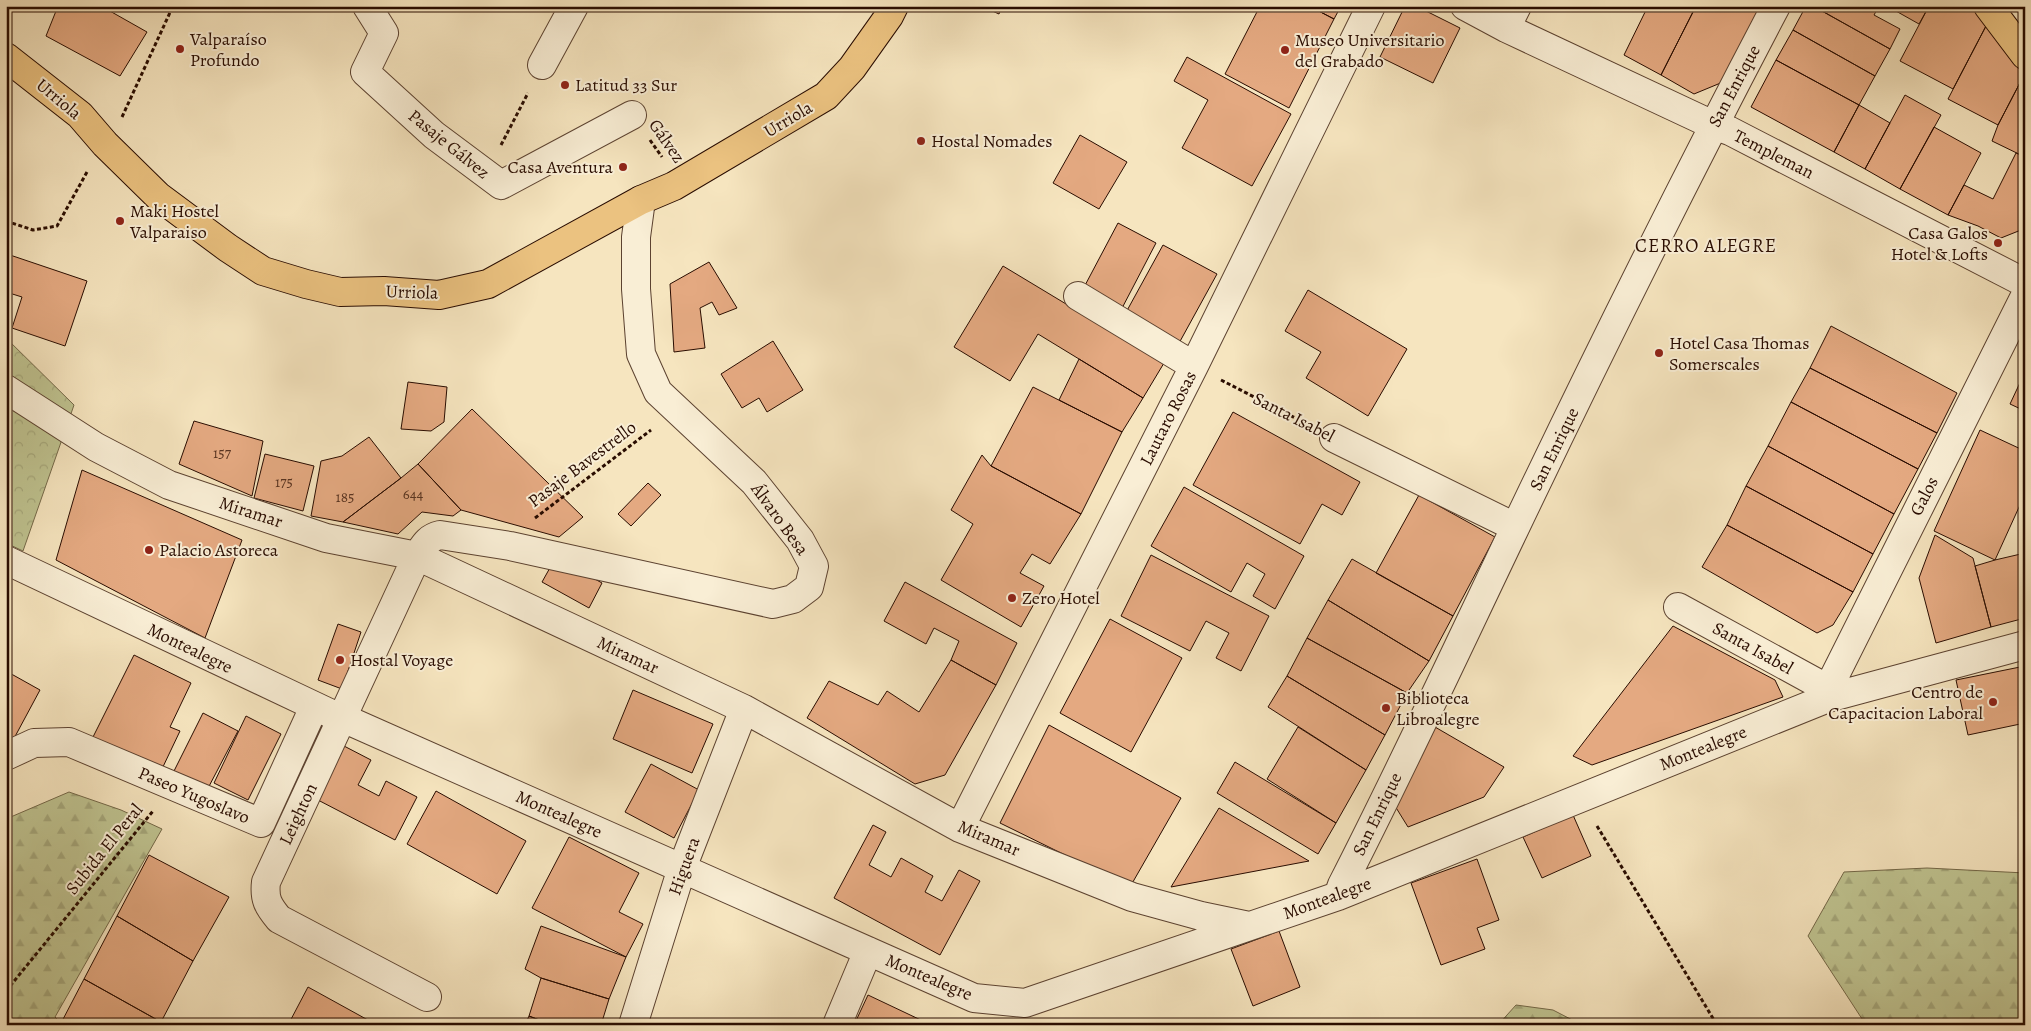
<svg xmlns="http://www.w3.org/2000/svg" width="2031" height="1031" font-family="Alegreya,serif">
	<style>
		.forest { fill: url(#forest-firs); stroke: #746848 }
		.park { fill: url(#park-crowns); stroke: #746848 }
		.building { fill: #e4a981; stroke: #290c00 }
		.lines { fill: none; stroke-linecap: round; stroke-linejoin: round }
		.minor-casing { stroke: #5c4230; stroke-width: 30 }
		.major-casing { stroke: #290c00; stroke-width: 30 }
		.path { stroke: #290c00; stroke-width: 3; stroke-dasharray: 4 2.5; stroke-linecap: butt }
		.minor { stroke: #f9eed5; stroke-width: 28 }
		.major { stroke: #ebc280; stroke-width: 28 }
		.poi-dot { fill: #8f2418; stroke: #f9eed5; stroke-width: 2 }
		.labels { text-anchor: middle; stroke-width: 4; stroke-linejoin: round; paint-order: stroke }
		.number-label { font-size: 15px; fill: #583320 }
		.poi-label { font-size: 18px; fill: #290c00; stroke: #f9eed5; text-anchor: start }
		.street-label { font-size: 18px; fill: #290c00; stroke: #f9eed5 }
		.neighbourhood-label { font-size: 19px; letter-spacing: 1px; fill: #290c00; stroke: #f9eed5 }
	</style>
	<defs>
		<pattern id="forest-firs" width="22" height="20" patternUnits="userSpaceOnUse" patternTransform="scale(1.25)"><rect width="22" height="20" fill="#bfc390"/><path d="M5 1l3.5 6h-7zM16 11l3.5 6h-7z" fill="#a4a67a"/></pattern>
		<pattern id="park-crowns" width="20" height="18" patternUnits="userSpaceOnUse" patternTransform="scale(1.25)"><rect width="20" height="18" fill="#bfc390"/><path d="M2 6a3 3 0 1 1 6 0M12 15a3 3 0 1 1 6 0" fill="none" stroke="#a4a67a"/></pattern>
	</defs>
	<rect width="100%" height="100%" fill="#f6e5bf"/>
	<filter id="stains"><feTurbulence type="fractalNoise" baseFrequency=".004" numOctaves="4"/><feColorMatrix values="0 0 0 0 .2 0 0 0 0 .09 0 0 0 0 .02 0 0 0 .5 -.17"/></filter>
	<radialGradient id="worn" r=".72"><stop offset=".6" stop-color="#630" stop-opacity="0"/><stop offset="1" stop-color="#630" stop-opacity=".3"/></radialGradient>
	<path class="forest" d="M69 792 121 810 162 829 55 1017 63 1025H6V819Z
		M1927 868 2025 873V1025H1866L1808 936 1844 872Z
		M1516 1005 1553 1010 1582 1025H1498Z"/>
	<path class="park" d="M6 338 74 405 23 551 6 543Z"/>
	<path class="building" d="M58 6H101L147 32 120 76 46 36Z
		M981 6H1002L999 14Z
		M1260 6H1309L1334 19 1289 108 1225 74Z
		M1309 6H1341L1334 19Z
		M1405 6H1416L1460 28 1433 83 1380 57Z
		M1648 6H1696L1661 75 1624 55Z
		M1696 6H1760L1723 82 1694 94 1661 75Z
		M1806 6H1813L1890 49 1875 76 1793 30Z
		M1813 6H1879L1874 15 1900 29 1890 49Z
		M1887 6H1929L1919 24Z
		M1929 6H1972L1986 26 1953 89 1900 61Z
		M1986 26 2024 75 1998 125 1948 99Z
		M1793 30 1875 76 1859 105 1776 60Z
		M1187 57 1291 114 1252 186 1182 148 1208 100 1174 81Z
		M1776 60 1859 105 1834 152 1751 107Z
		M2024 75H2025V157L1992 141 1998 125Z
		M1905 95 1941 115 1900 189 1865 169Z
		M1859 105 1890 123 1865 169 1834 152Z
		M1934 127 1981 153 1948 215 1900 189Z
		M1080 135 1127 162 1099 209 1053 183Z
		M2016 153 2025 157V222L2021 230 2001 238 1978 226 1948 215 1964 185 1993 199Z
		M1118 223 1156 243 1120 312 1082 291Z
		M1163 245 1217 274 1178 345 1124 316Z
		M10 255 87 281 65 346 12 328 22 297 6 292V266Z
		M709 262 737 308 719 315 712 302 700 308 705 348 674 352 670 284Z
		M1003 266 1164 363 1143 398 1038 334 1010 381 954 347Z
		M1308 290 1407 349 1368 416 1306 378 1321 352 1285 331Z
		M1831 326 1957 393 1937 433 1810 368Z
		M773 341 803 390 767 412 759 398 742 408 721 374Z
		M1079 359 1143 398 1122 432 1059 400Z
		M1810 368 1937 433 1918 469 1791 402Z
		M2025 372V411L2010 404Z
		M408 382 447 387 444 422 431 431 401 429Z
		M1033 387 1122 432 1081 514 991 466Z
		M1791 402 1918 469 1894 514 1768 446Z
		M472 409 583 517 559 537 461 510 418 464Z
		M1233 412 1360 482 1342 515 1322 504 1300 544 1193 485Z
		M194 421 263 441 252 496 179 464Z
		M1980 430 2025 451V494L1995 560 1934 531Z
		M369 437 401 478 343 522 311 516 321 461 342 456Z
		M1768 446 1894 514 1873 554 1746 486Z
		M265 454 314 466 303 511 254 498Z
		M982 455 991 466 1081 514 1050 564 1032 554 1020 573 1044 586 1021 627 941 580 973 524 951 510Z
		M418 464 461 510 453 516 422 512 398 534 343 522 401 478Z
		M82 470 242 540 205 638 56 560Z
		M648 483 661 495 631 526 618 514Z
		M1746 486 1873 554 1853 592 1727 525Z
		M1184 487 1304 556 1275 609 1253 596 1265 574 1247 563 1231 592 1151 546Z
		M1419 495 1495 537 1453 616 1376 573Z
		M1727 525 1853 592 1833 625 1817 633 1702 567Z
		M1935 535 1973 558 1991 627 1936 643 1919 578Z
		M2025 553V618L1991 627 1975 566 1995 560Z
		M1151 555 1269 616 1241 671 1216 658 1229 633 1206 621 1190 651 1121 616Z
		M556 557 602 583 589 608 542 582Z
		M1352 559 1453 616 1429 661 1328 600Z
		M905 582 1017 643 996 685 951 660 959 641 934 628 926 644 884 621Z
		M1328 600 1429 661 1407 693 1307 638Z
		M1110 619 1182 658 1131 752 1060 713Z
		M338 624 361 632 342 689 318 680Z
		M1673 626 1775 680 1783 697 1592 765 1573 756Z
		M1307 638 1407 693 1385 735 1287 676Z
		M134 655 191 683 170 727 180 731 161 771 91 741Z
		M951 660 996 685 945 775 915 784 807 718 829 681 878 705 887 691 919 712Z
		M2025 666V723L1968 735 1956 680Z
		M6 671 40 690 11 744 6 746Z
		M1287 676 1385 735 1366 770 1268 707Z
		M633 690 713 724 692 773 613 739Z
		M203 713 238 731 206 792 172 775Z
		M246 716 281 734 248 800 214 783Z
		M1049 725 1181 798 1130 887 1000 823Z
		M1298 727 1366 770 1336 823 1267 779Z
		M1435 727 1504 767 1484 797 1408 827 1395 806Z
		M344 746 371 760 358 785 379 796 386 781 417 797 395 840 316 799Z
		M1235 762 1336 823 1318 854 1217 793Z
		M651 764 699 790 674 838 625 812Z
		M436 791 526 841 497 894 407 844Z
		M1219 808 1309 861 1171 887Z
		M1573 815 1591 856 1542 878 1523 837Z
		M873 825 886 832 869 865 891 877 901 858 933 876 925 892 942 901 959 870 980 881 940 955 834 898Z
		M569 837 639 873 619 912 643 924 626 957 532 908Z
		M149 855 229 897 193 961 117 916Z
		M1477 859 1499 920 1477 928 1485 949 1441 965 1411 883Z
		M117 916 193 961 161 1022 84 979Z
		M541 926 626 957 609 999 541 978 525 969Z
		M1279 931 1300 987 1253 1006 1231 949Z
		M541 978 609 999 601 1025H552L529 1016Z
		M84 979 161 1022 160 1025H60Z
		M308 987 377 1025H288Z
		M868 995 925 1022 924 1025H854Z
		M529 1016 552 1025H525Z"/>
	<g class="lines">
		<defs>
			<path id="minor" d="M367 6 384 33 365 72 434 135 501 185 632 115
				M1465 6 1506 28 1713 125 1730 131 2025 283
				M1506 28 1517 6
				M542 65 574 6
				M1078 296 1194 366
				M6 389 96 447 169 485 326 538 417 556 744 709 960 828 1132 897 1201 916 1249 926
				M1334 438 1515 527
				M6 560 342 719 354 723 974 998 1025 1003 1338 896 1828 698 2025 645
				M1678 607 1828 689
				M1828 698V689L2025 296
				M6 756 34 743 69 742 261 823 314 707
				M960 828 1194 366 1371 6
				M1338 896 1342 885C1402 768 1457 649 1514 530 1598 354 1685 179 1776 6
				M427 997 279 919C268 906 264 899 266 882L417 556C424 546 427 538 440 535L510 546 773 604 793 599 809 587 814 566 800 540 754 482 658 392 641 354 636 289V237L641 200
				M633 1025 682 868 744 709
				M837 1025 868 951"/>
			<path id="major" d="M1988 6 2025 55
				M6 57 80 115 105 144 158 196 228 248 263 271 306 284 340 292 384 291 439 295 488 284 641 200 674 186 826 96 852 68 889 16 894 6"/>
		</defs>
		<use href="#minor" class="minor-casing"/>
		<use href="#major" class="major-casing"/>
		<path class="path" d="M122 117 173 6
			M650 140 662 157
			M501 145 528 93
			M6 221 33 230 57 226 87 172
			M1221 380 1307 424
			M535 518 651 430
			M1597 826 1717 1025
			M6 991 153 811"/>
		<use href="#minor" class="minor"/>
		<use href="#major" class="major"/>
	</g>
	<g class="poi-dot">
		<circle cx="180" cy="49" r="5"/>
		<circle cx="1285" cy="50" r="5"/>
		<circle cx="565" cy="85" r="5"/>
		<circle cx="921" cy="141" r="5"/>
		<circle cx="623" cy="167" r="5"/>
		<circle cx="120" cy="221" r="5"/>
		<circle cx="1998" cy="243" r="5"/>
		<circle cx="1659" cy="353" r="5"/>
		<circle cx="149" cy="550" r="5"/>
		<circle cx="1012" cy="598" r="5"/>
		<circle cx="340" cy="660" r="5"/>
		<circle cx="1993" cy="702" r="5"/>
		<circle cx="1386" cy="708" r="5"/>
	</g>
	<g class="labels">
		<g class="number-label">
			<text x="222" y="458">157</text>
			<text x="284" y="487">175</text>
			<text x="413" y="499">644</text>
			<text x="345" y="502">185</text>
		</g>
		<g class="poi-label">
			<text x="190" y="45">Valparaíso<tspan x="190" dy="21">Profundo</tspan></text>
			<text x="1295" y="46">Museo Universitario<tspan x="1295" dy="21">del Grabado</tspan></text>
			<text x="575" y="91">Latitud 33 Sur</text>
			<text x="931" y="147">Hostal Nomades</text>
			<text x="613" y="173" text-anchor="end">Casa Aventura</text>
			<text x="130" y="217">Maki Hostel<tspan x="130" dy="21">Valparaiso</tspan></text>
			<text x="1988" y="239" text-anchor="end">Casa Galos<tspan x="1988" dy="21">Hotel &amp; Lofts</tspan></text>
			<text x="1669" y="349">Hotel Casa Thomas<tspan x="1669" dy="21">Somerscales</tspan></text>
			<text x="159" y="556">Palacio Astoreca</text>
			<text x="1022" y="604">Zero Hotel</text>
			<text x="350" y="666">Hostal Voyage</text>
			<text x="1983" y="698" text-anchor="end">Centro de<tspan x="1983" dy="21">Capacitacion Laboral</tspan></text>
			<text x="1396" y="704">Biblioteca<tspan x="1396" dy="21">Libroalegre</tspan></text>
		</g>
		<g class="street-label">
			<text transform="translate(1734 86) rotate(-62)" y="6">San Enrique</text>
			<text transform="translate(59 99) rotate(40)" y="6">Urriola</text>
			<text transform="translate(788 119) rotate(-31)" y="6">Urriola</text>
			<text transform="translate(667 141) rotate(55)" y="6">Gálvez</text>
			<text transform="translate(449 144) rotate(39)" y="6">Pasaje Gálvez</text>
			<text transform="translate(1774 154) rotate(27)" y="6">Templeman</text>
			<text transform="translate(412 292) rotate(2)" y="6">Urriola</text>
			<text transform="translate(1294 417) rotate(27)" y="6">Santa Isabel</text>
			<text transform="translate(1168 418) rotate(-63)" y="6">Lautaro Rosas</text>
			<text transform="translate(1554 449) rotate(-64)" y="6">San Enrique</text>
			<text transform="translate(582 464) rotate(-37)" y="6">Pasaje Bavestrello</text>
			<text transform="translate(1924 496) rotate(-63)" y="6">Galos</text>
			<text transform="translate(251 512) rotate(18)" y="6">Miramar</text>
			<text transform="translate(780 519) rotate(54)" y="6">Álvaro Besa</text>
			<text transform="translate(190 648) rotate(26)" y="6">Montealegre</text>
			<text transform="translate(1753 648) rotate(29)" y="6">Santa Isabel</text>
			<text transform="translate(628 655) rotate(25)" y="6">Miramar</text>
			<text transform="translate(1703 748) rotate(-22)" y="6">Montealegre</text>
			<text transform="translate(194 795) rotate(23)" y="6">Paseo Yugoslavo</text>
			<text transform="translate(298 814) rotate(-65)" y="6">Leighton</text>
			<text transform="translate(559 814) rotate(24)" y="6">Montealegre</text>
			<text transform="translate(1377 814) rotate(-64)" y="6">San Enrique</text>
			<text transform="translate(989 838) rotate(23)" y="6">Miramar</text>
			<text transform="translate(104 849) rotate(-51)" y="6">Subida El Peral</text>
			<text transform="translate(684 866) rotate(-70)" y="6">Higuera</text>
			<text transform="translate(1327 898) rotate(-20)" y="6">Montealegre</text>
			<text transform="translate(929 977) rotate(23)" y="6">Montealegre</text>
		</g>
		<g class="neighbourhood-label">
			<text x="1706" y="252">CERRO ALEGRE</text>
		</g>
	</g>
	<rect width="2031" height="1031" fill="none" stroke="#f6e5bf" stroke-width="25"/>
	<rect x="8" y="8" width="2016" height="1016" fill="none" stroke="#290c00" stroke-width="2.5"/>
	<rect x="12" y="12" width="2006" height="1006" fill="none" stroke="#290c00"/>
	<rect width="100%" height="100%" filter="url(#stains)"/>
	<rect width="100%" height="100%" fill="url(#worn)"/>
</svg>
